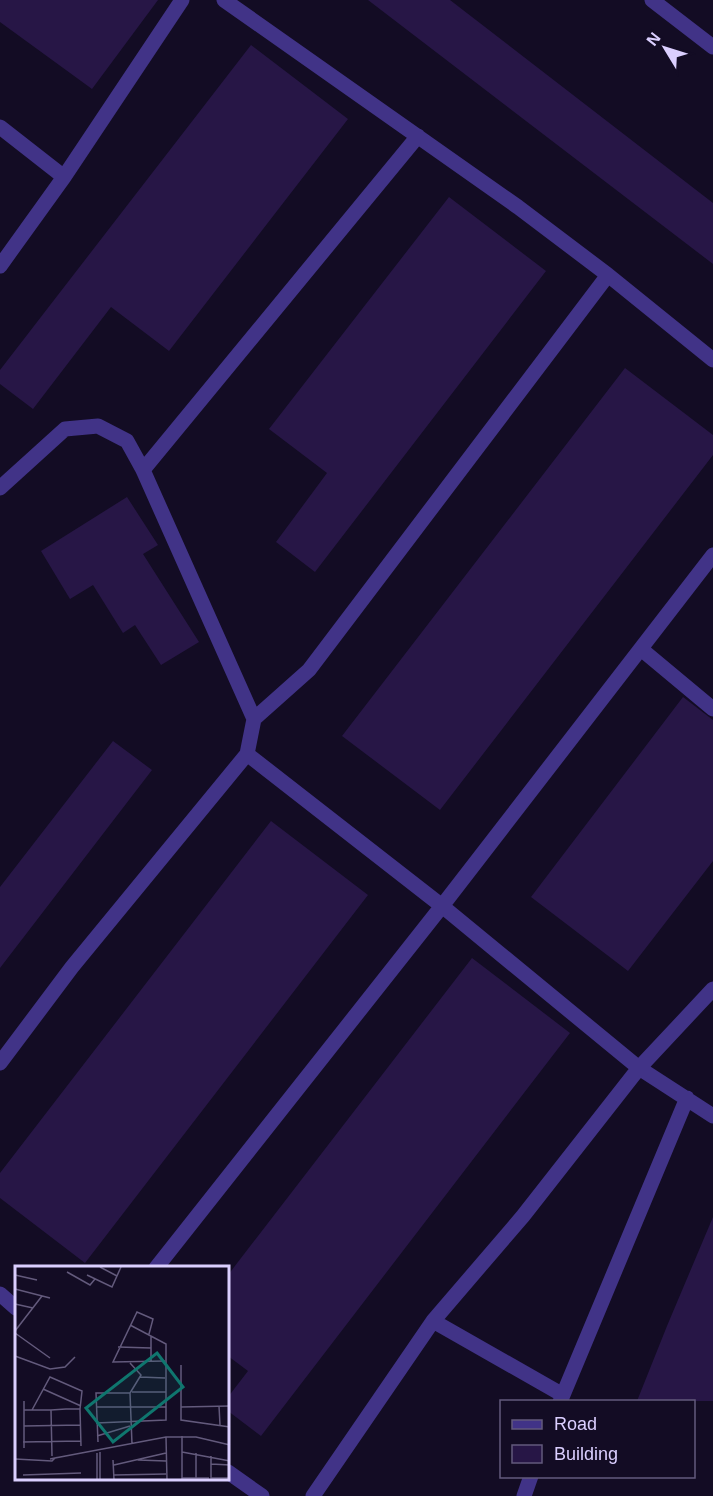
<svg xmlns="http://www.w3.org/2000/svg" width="713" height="1496" font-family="Arial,sans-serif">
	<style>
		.building { fill: #271646 }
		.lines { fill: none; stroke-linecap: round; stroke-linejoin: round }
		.minor { stroke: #413387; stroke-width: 15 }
		.inset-road { fill: none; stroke: #635a7c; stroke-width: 1.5 }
		.view { fill: #0f766e; fill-opacity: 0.15; stroke: #0f766e; stroke-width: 3 }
		.inset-edge { fill: none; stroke: #dbcfff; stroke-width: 3 }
	</style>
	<rect width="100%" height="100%" fill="#130c24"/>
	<path class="building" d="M0 0H158L92 89 0 22Z
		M368 0H450L713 203V264Z
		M251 45 348 119 169 351 111 307 33 409 0 384V370Z
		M449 197 546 271 315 572 276 542 327 473 269 429Z
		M625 368 713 435V455L440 810 342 736Z
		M127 497 158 545 143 554 199 642 161 665 135 625 123 633 93 585 70 599 41 551Z
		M683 697 713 720V861L628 971 531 897Z
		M113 741 152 770 0 968V887Z
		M271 821 368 895 85 1263 0 1198V1173Z
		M472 958 570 1033 261 1436 228 1411V1397L248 1371 228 1356V1275Z
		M713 1217V1401H637L667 1326Z"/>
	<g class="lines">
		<path class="minor" d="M224 0 518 207 608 275 713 360
			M652 0 713 47
			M0 127 64 177
			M0 266 64 177 182 0
			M143 470 418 136
			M0 488 65 429 98 426 127 441 143 470 254 719 247 754 442 906 639 1068 713 1116
			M641 649 713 709
			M254 719 309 670 608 275
			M0 1063 72 967 247 754
			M156 1268 442 906 713 555
			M0 1294 16 1308
			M433 1321 563 1395
			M560 1402 687 1098
			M228 1472 262 1496
			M313 1496 433 1321 523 1216 639 1068 713 989
			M524 1496 531 1476"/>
	</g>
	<g transform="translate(15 1266)">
		<rect width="214" height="214" fill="#130c24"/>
		<path class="inset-road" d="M85 1 102 10M52 6 75 19 80 13M0 9 22 14M72 9 97 21 106 1M0 23 35 32M0 38 18 42M0 65 27 30M0 67 35 92M134 68 138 53 122 46 98 96 150 95M136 70V96M103 81 136 82M0 90 35 103 50 101 60 91M115 97 126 109 115 127 117 178M166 99V154L215 161M125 111 150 112M28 123 66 140M117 126H151M204 140 205 159M81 141H151M166 141 215 140M65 143 66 180M9 144H36L51 143H65L67 125 35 111 17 144M36 144 37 190M81 157 151 154V78L115 59M9 160 66 159M82 170 115 160M151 171 152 214M8 176 66 175M83 176 81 127H115M9 182V135M167 186 215 195M82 187V214M196 190V212H215M40 192 151 171H181L215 179M0 193 37 195 40 192 35 193M98 194 99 214M123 194 151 195M196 198 215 199M99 199 151 187M8 209 66 207M99 209 151 208M167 212H194M181 212V187M85 214V186M167 214V170"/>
		<path class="view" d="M142 87 168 121 98 176 71 142Z"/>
		<rect width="214" height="214" class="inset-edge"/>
	</g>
	<rect x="500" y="1400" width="195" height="78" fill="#130c24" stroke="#635a7c" stroke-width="1.5"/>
	<rect x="512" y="1420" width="30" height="9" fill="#413387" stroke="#635a7c" stroke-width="1.5"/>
	<text x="554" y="1430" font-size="18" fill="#dbcfff">Road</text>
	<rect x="512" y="1445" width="30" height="18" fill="#271646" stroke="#635a7c" stroke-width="1.5"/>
	<text x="554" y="1460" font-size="18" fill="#dbcfff">Building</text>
	<g transform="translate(665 48) rotate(308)" stroke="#130c24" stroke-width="4.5" paint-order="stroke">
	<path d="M0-4.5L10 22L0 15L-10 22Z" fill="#dbcfff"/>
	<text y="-9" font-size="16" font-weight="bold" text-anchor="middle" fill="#dbcfff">N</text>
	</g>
</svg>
